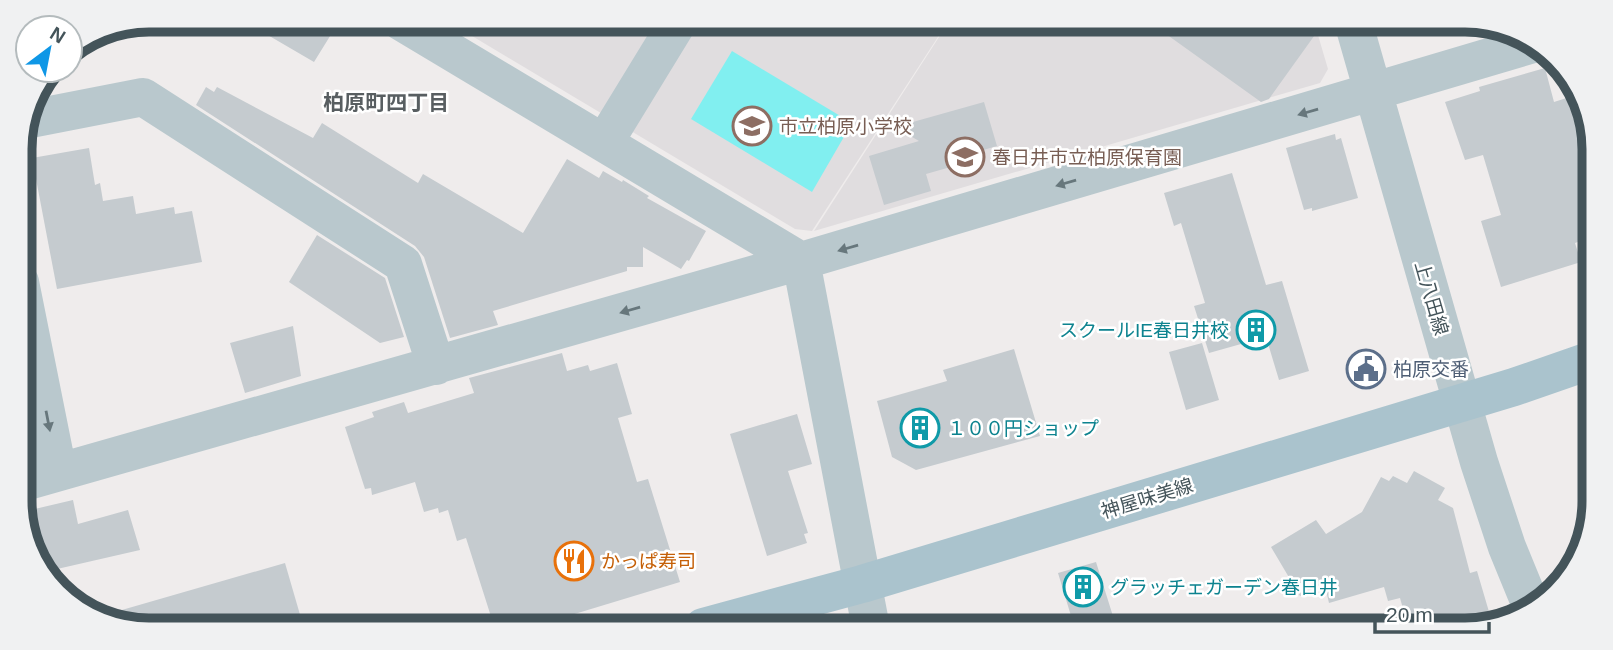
<svg xmlns="http://www.w3.org/2000/svg" width="1613" height="650" font-family="Helvetica,'Noto Sans JP',sans-serif">
	<style>
		.education { fill: #e0dddf }
		.water { fill: #81eff0 }
		.building { fill: #c5cbcf }
		.lines { fill: none; stroke-linecap: round; stroke-linejoin: round }
		.minor { stroke: #b9c8cd; stroke-width: 38 }
		.major { stroke: #aac3cd; stroke-width: 38 }
		.oneway { fill: #67777c }
		.labels { text-anchor: middle; stroke-width: 5; stroke-linejoin: round; paint-order: stroke }
		.education-label { font-size: 19px; fill: #785e54; stroke: #fff; text-anchor: start }
		.street-label { font-size: 19px; fill: #44545a; stroke: #fff }
		.culture-label { font-size: 19px; fill: #0d838f; stroke: #fff; text-anchor: start }
		.service-label { font-size: 19px; fill: #4e5e75; stroke: #fff; text-anchor: start }
		.food-label { font-size: 19px; fill: #c56008; stroke: #fff; text-anchor: start }
		.neighbourhood-label { font-size: 21px; font-weight: bold; fill: #585e61; stroke: #fff }
		.rim { fill: none; stroke: #44545a; stroke-width: 9 }
	</style>
	<rect width="100%" height="100%" fill="#efecec"/>
	<path class="education" d="M447 21 947 23 812 231 795 229Z
		M948 23 1315 25 1328 69 1320 83 814 231Z"/>
	<path class="water" d="M732 51 852 123 812 192 691 119Z"/>
	<path class="building" d="M242 20H340L314 62Z
		M1152 24 1280 25H1322L1269 99 1261 102Z
		M1545 68 1554 102 1576 95 1593 132 1591 237 1575 243 1581 262 1501 287 1481 221 1501 215 1483 155 1465 160 1445 102 1480 91 1479 87Z
		M206 87 214 92 217 87 313 138 322 123 418 183 423 174 523 233 567 159 599 178 603 171 622 182 623 180 649 196 647 198 706 231 689 261 687 260 681 269 643 247V267H627V271L493 311 498 325 450 338 424 257 415 246 196 105Z
		M984 102 997 146 973 153 975 160 926 174 931 191 884 205 869 156 919 141 895 127Z
		M1335 134 1336 140 1341 138 1358 198 1312 211V208L1304 210 1286 148Z
		M89 148 95 185 100 183 103 201 133 196 136 214 174 207 175 214 192 211 202 262 57 289 32 158Z
		M1232 173 1266 285 1282 281 1309 371 1279 380 1266 337 1209 353 1194 306 1205 303 1181 223 1174 226 1164 193Z
		M317 235 385 278 404 337 380 343 289 282Z
		M293 326 301 376 245 393 230 343Z
		M1202 343 1219 400 1186 410 1169 352Z
		M1014 349 1040 436 916 470 892 457 877 401 947 381 943 370Z
		M562 353 567 371 588 365 590 371 617 363 632 414 618 418 637 482 648 479 680 582 535 626H494L466 538 457 541 448 510 439 513 438 508 424 512 415 482 372 495 371 488 365 489 345 427 374 417 372 412 404 402 408 413 474 393 469 378Z
		M797 414 812 464 788 471 808 533 804 534 807 543 767 556 730 434Z
		M1414 471 1445 488 1438 500 1453 508 1470 573 1477 571 1492 622 1463 630H1409L1400 598 1388 601 1384 587 1329 603 1324 582 1300 596 1271 547 1316 520 1326 534 1362 512 1381 477 1389 481 1393 476 1407 483Z
		M73 500 78 524 128 510 140 550 44 572 22 526V512Z
		M1096 562 1117 629H1075L1058 573Z
		M285 563 303 625 107 624 102 620 101 616Z"/>
	<g class="lines">
		<path class="minor" d="M400 21 801 261 871 628
			M1354 25 1479 462 1507 547 1532 608
			M25 120 143 97 403 264 436 366
			M604 143 678 22
			M20 282 58 472
			M21 483 801 261 1533 44"/>
		<path class="major" d="M703 627 862 584 1514 387 1589 361"/>
	</g>
	<defs><path id="oneway-solid" d="M-6-.8H1V-3.2L6.5 0L1 3.2V.8H-6Z" transform="scale(1.75)"/></defs>
	<g class="oneway">
		<use href="#oneway-solid" transform="translate(1308 112) rotate(164)"/>
		<use href="#oneway-solid" transform="translate(1066 183) rotate(164)"/>
		<use href="#oneway-solid" transform="translate(848 248) rotate(164)"/>
		<use href="#oneway-solid" transform="translate(630 310) rotate(164)"/>
		<use href="#oneway-solid" transform="translate(48 421) rotate(79)"/>
	</g>
	<defs>
		<symbol id="school-ring" viewBox="-11 -11 22 22"><circle r="9.5" fill="#fff" stroke="#8d6e63" stroke-width="1.5"/><path d="M0-5L7-2L0 1L-7-2ZM-4 1L0 2.5L4 1V4Q0 6-4 4Z" fill="#8d6e63"/></symbol>
		<symbol id="building-ring" viewBox="-11 -11 22 22"><circle r="9.5" fill="#fff" stroke="#0f9aa8" stroke-width="1.5"/><path d="M-4-6H4V6H1V3H-1V6H-4ZM-2.5-4.3h1.7v1.8h-1.7ZM.8-4.3h1.7v1.8H.8ZM-2.5-1h1.7V.8h-1.7ZM.8-1h1.7V.8H.8Z" fill="#0f9aa8"/></symbol>
		<symbol id="civic-ring" viewBox="-11 -11 22 22"><circle r="9.5" fill="#fff" stroke="#5c6f8a" stroke-width="1.5"/><path d="M-.6-6.5H3V-4.5H.6V-3L4-1V1h2V6H-6V1h2V-1L-.6-3ZM-1.2 2.5V6h2.4V2.5Z" fill="#5c6f8a"/></symbol>
		<symbol id="restaurant-ring" viewBox="-11 -11 22 22"><circle r="9.5" fill="#fff" stroke="#e8710a" stroke-width="1.5"/><path d="M-5-6h1v4h1v-4h1v4h1v-4h1v5L-1.5 .5V6h-2V.5L-5-1ZM5-6V6H3V1.5H1.5Q1.5-4 5-6Z" fill="#e8710a"/></symbol>
	</defs>
	<g fill-rule="evenodd">
		<use href="#school-ring" x="730" y="104" width="44" height="44"/>
		<use href="#school-ring" x="943" y="135" width="44" height="44"/>
		<use href="#building-ring" x="1234" y="308" width="44" height="44"/>
		<use href="#civic-ring" x="1344" y="347" width="44" height="44"/>
		<use href="#building-ring" x="898" y="406" width="44" height="44"/>
		<use href="#restaurant-ring" x="552" y="539" width="44" height="44"/>
		<use href="#building-ring" x="1061" y="565" width="44" height="44"/>
	</g>
	<g class="labels">
		<g class="education-label">
			<text x="779" y="133">市立柏原小学校</text>
			<text x="992" y="164">春日井市立柏原保育園</text>
		</g>
		<g class="street-label">
			<text transform="translate(1432 298) rotate(74)" y="7">上八田線</text>
			<text transform="translate(1147 498) rotate(-17)" y="7">神屋味美線</text>
		</g>
		<g class="culture-label">
			<text x="1229" y="337" text-anchor="end">スクールIE春日井校</text>
			<text x="947" y="435">１００円ショップ</text>
			<text x="1110" y="594">グラッチェガーデン春日井</text>
		</g>
		<g class="service-label">
			<text x="1393" y="376">柏原交番</text>
		</g>
		<g class="food-label">
			<text x="601" y="568">かっぱ寿司</text>
		</g>
		<g class="neighbourhood-label">
			<text x="386" y="110">柏原町四丁目</text>
		</g>
	</g>
	<path d="M0 0H1613V650H0ZM149 32H1465A117 117 0 0 1 1582 149V501A117 117 0 0 1 1465 618H149A117 117 0 0 1 32 501V149A117 117 0 0 1 149 32Z" fill="#f0f1f2" fill-rule="evenodd"/>
	<path class="rim" d="M149 32H1465A117 117 0 0 1 1582 149V501A117 117 0 0 1 1465 618H149A117 117 0 0 1 32 501V149A117 117 0 0 1 149 32Z"/>
	<g transform="translate(49 49) rotate(32)"><circle r="33" fill="#ffffff" stroke="#b4bbbd" stroke-width="2"/>
	<path d="M0-5L12 26L0 18L-12 26Z" fill="#0f97e6"/>
	<text y="-10" font-size="19" font-weight="bold" text-anchor="middle" fill="#44545a">N</text>
	</g>
	<path d="M1375 622v10h114v-10" fill="none" stroke="#44545a" stroke-width="3.5"/>
	<text x="1386" y="622" font-size="21" fill="#44545a" stroke="#ffffff" stroke-width="5" paint-order="stroke">20 m</text>
</svg>
